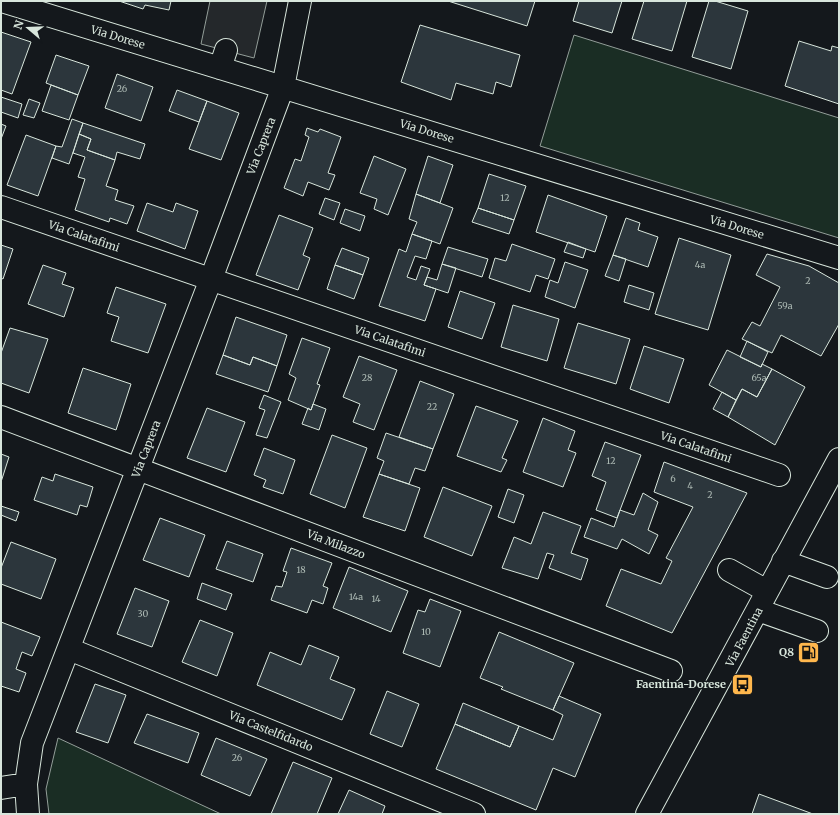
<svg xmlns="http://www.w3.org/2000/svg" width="840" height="815" font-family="Merriweather,serif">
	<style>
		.green { fill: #1a2d24; stroke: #939e99 }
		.parking { fill: #24282b; stroke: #939e99 }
		.building { fill: #2c363c; stroke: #d8e6dc }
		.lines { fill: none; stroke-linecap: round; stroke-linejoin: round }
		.minor-casing { stroke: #d8e6dc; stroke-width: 24 }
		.minor { stroke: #14181c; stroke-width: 22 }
		.labels { text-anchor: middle; stroke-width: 3; stroke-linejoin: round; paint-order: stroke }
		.number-label { font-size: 9px; fill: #adbab4 }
		.street-label { font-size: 11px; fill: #d8e6dc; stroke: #14181c }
		.poi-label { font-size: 11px; font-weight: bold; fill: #d8e6dc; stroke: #14181c; text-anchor: end }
	</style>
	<rect width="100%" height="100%" fill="#14181c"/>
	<path class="green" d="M574 35 839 118V238L540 146Z
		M58 738 221 814H49L46 789Z"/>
	<path class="parking" d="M210 1H267L254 58 201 44Z"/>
	<path class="building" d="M119 1H171L169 10 145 5 143 9Z
		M448 1H535L527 26Z
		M579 1H622L612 33 573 21Z
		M644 1H687L672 51 632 39Z
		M709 1H715L748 11 731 69 692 57Z
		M420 25 520 55 511 87 496 82 493 94 456 83 451 100 401 82Z
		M1 32 31 42 12 94 1 90Z
		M799 41 831 51 832 46 839 48V104L785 86Z
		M56 55 89 66 78 95 46 83Z
		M117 74 153 87 141 121 105 108Z
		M51 85 78 95 69 120 42 111Z
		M177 90 207 101 199 122 169 111Z
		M1 97 22 104 18 118 1 112Z
		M29 99 40 103 34 118 23 115Z
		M207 101 239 113 221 160 189 149Z
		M72 119 83 123 69 164 52 158 56 146 62 147Z
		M83 123 145 144 140 159 117 152 115 160 87 150 91 139 79 134Z
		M1 124 6 126 1 139Z
		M307 128 318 132 320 129 341 137 328 173 335 175 329 190 308 182 303 196 284 188 295 159 301 161 309 137 305 135Z
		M79 134 91 139 87 150 115 160 106 186 118 190 115 200 134 206 127 224 110 218 109 222 75 210 85 179 78 177 85 157 73 153Z
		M26 135 56 146 38 196 7 185Z
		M374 156 406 169 388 215 374 209 377 199 360 193Z
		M428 156 453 165 440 203 416 194Z
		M489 174 526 186 514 220 478 208Z
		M416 194 453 208 440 244 412 234 417 222 409 219Z
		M548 195 607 216 595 252 536 232Z
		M325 198 340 203 334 220 319 214Z
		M147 203 173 212 176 203 198 211 185 249 137 231Z
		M478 208 514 220 509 234 472 222Z
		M345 209 365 216 360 231 340 223Z
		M279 215 313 228 303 255 310 258 298 290 256 275Z
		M626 218 640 223 638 230 658 237 648 267 613 255Z
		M412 234 432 241 426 259 415 256 407 277 416 280 421 266 430 269 424 285 436 289 425 321 379 306 399 249 406 252Z
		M679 238 731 255 708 330 655 314Z
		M568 242 586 249 583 258 564 252Z
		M512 244 555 259 548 279 536 275 530 292 489 278 495 258 506 261Z
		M1 245 13 249 3 279 1 278Z
		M448 247 488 259 482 277 442 264Z
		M342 248 369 258 363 275 335 265Z
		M767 254 809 266 839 283V324L821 356 781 335 772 353 742 339 752 322 760 326 780 287 756 275Z
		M613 255 626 259 619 281 605 276Z
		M565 262 588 270 575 308 545 297 550 280 558 283Z
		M442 264 456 268 448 293 424 285 427 277 437 280Z
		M43 265 66 273 62 284 74 288 64 317 28 304Z
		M335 265 363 275 354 299 327 289Z
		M629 285 654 293 649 310 624 302Z
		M116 287 166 304 148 353 111 341 119 317 107 313Z
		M460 291 495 303 482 339 448 327Z
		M513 305 559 319 547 361 501 347Z
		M236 317 287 335 277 366 253 357 250 365 223 355Z
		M578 323 630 339 616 384 564 368Z
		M10 328 48 339 29 393 1 383V353Z
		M302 338 330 348 317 384 320 385 311 410 288 400 296 378 289 374Z
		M747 341 768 352 761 367 740 357Z
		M644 346 684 359 669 403 630 389Z
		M727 350 761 367 762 364 772 369 757 397 742 389 736 400 709 385Z
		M223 355 250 365 253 357 277 366 268 392 216 374Z
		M359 356 397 370 374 430 353 422 360 404 343 397Z
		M83 368 131 384 116 430 68 413Z
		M772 369 805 387 775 445 728 417 742 389 757 397Z
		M420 381 454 394 433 449 399 437Z
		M722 392 736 400 728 417 713 409Z
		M264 395 281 402 267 438 256 435 265 410 259 408Z
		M313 404 326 409 319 430 302 424 308 408 311 410Z
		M476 406 518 421 502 458 507 460 501 472 457 456Z
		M207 408 245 422 226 472 187 458Z
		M543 418 575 431 568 450 576 453 563 487 523 472Z
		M386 433 433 449 425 471 415 468 409 484 379 474 384 461 377 458Z
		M332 435 367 448 345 508 310 494Z
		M605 442 641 455 617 518 596 510 606 482 592 476Z
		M264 448 295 460 283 494 263 487 266 480 254 475Z
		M1 454 9 457 1 482Z
		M664 462 747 493 672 633 606 606 621 569 661 584 672 561 666 558 693 507 654 492Z
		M55 474 93 487 87 507 80 505 77 515 34 500 42 477 53 481Z
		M379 474 420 488 405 531 363 517Z
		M443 487 492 506 472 556 424 537Z
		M508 489 524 495 514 523 498 517Z
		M643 493 658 502 648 530 658 535 649 554 622 539 617 549 584 537 591 518 614 527 620 510 634 515Z
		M1 506 19 512 16 521 1 515Z
		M543 512 581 526 571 553 588 559 581 580 549 568 554 555 547 553 538 579 502 568 514 537 531 544Z
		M160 518 205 535 189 577 143 560Z
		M227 541 263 554 253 582 216 569Z
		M11 542 56 559 41 599 1 584V568Z
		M291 548 332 563 323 586 328 588 323 604 312 600 307 613 271 600 276 586 282 587 287 572 283 571Z
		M349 567 408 591 391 632 333 608Z
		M202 583 232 594 226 610 197 599Z
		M135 588 169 601 152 647 117 634Z
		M430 599 461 611 440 667 403 653 418 610 425 612Z
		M200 620 233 633 217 676 182 662Z
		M1 622 40 637 32 656 22 652 16 669 26 673 19 692 1 686Z
		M499 632 574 663 553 710 501 689 503 687 480 678Z
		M309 645 339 657 330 679 355 689 342 720 257 685 270 652 301 665Z
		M95 684 126 695 108 743 76 732Z
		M387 691 419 704 402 747 370 734Z
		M559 696 601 714 575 777 553 768 536 810 436 769 455 724 510 747 519 726 553 740 563 715 553 710Z
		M463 703 519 726 510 747 455 724Z
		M147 714 199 733 188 763 134 743Z
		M216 738 267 759 250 796 201 775Z
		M293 762 332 778 317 814H271Z
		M349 790 385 806 382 814H338Z
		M759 794 813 814H752Z"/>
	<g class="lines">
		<defs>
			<path id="minor" d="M2 1 839 258
				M220 68 226 50
				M1 207 779 475
				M1 417 671 671
				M783 561 827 577
				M729 570 767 591
				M758 610 817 631
				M69 649 474 814
				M1 788 26 784
				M28 814 26 784 32 743 211 279 283 87 300 1
				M647 814 839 459"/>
		</defs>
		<use href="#minor" class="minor-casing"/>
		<use href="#minor" class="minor"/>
	</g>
	<defs>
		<symbol id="fuel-square" viewBox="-11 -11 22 22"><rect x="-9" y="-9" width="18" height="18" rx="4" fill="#ffb74d" stroke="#14181c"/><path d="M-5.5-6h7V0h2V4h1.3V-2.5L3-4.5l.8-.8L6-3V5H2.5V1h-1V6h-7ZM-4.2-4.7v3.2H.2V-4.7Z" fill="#111"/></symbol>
		<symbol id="bus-square" viewBox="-11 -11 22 22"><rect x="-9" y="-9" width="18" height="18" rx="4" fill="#ffb74d" stroke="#14181c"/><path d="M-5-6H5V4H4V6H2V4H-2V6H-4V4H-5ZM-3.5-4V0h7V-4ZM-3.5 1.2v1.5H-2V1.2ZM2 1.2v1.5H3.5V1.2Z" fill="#111"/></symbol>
	</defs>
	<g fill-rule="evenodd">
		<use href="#fuel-square" x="796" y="640" width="25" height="25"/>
		<use href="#bus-square" x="730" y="672" width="25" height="25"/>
	</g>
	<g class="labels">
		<g class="number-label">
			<text x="122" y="92">26</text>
			<text x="505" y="201">12</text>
			<text x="700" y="268">4a</text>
			<text x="808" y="284">2</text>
			<text x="785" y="309">59a</text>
			<text x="367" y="381">28</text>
			<text x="759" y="381">65a</text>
			<text x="432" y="410">22</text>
			<text x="611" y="464">12</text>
			<text x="673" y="482">6</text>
			<text x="690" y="489">4</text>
			<text x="710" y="498">2</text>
			<text x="301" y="573">18</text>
			<text x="356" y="600">14a</text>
			<text x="376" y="602">14</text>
			<text x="143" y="617">30</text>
			<text x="426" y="635">10</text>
			<text x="237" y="761">26</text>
		</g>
		<g class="street-label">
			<text transform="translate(118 37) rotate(17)" y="4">Via Dorese</text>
			<text transform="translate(427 131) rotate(17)" y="4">Via Dorese</text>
			<text transform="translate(261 146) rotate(-69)" y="4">Via Caprera</text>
			<text transform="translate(737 227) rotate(17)" y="4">Via Dorese</text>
			<text transform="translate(84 236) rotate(19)" y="4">Via Calatafimi</text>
			<text transform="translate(390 341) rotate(19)" y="4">Via Calatafimi</text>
			<text transform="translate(696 447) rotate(19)" y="4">Via Calatafimi</text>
			<text transform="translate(146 449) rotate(-69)" y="4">Via Caprera</text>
			<text transform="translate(336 544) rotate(21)" y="4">Via Milazzo</text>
			<text transform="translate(744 637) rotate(-62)" y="4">Via Faentina</text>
			<text transform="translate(271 731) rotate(22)" y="4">Via Castelfidardo</text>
		</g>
		<g class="poi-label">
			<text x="794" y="656">Q8</text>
			<text x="726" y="688">Faentina-Dorese</text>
		</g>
	</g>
	<rect width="840" height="815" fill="none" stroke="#d8e6dc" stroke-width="4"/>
	<g transform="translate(28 28) rotate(289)" stroke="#14181c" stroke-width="3" paint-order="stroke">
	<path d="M0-3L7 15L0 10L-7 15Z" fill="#d8e6dc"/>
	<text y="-6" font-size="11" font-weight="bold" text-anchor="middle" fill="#d8e6dc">N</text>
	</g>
</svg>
